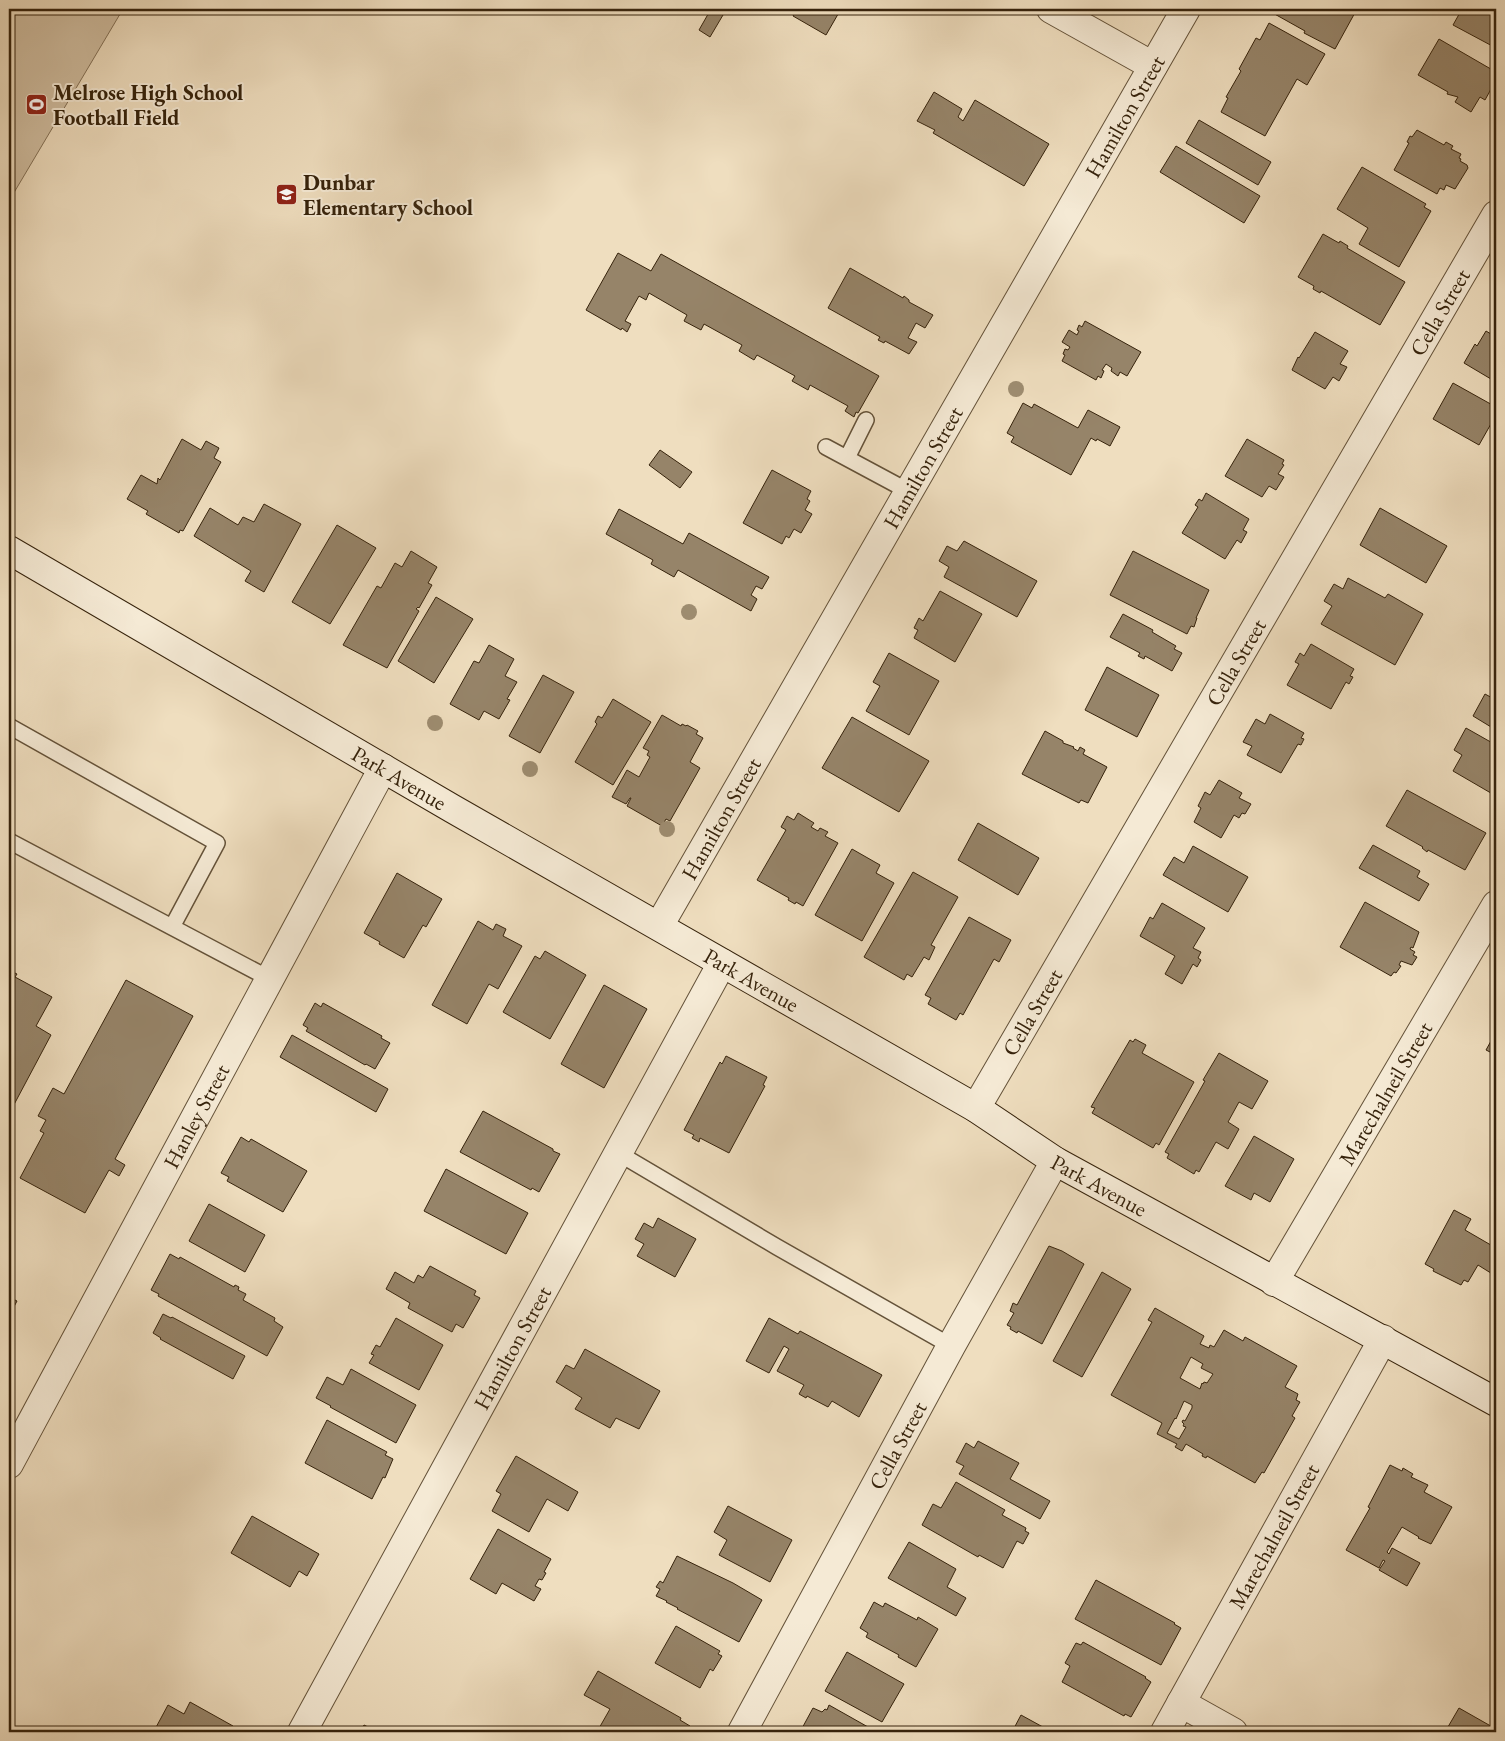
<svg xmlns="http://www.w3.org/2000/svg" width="1505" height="1741" font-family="'EB Garamond',serif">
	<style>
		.green { fill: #d0bea1; stroke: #837056 }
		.building { fill: #968469; stroke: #36230c; fill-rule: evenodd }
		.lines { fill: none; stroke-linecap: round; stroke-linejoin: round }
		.lane-casing { stroke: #645239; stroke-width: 18 }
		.street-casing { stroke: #645239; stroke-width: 30 }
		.secondary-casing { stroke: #36230c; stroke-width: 30 }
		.lane { stroke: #f5ead5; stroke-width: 15 }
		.street { stroke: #f5ead5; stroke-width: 28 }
		.secondary { stroke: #f5ead5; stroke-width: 28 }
		.tree { fill: #9e8d71 }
		.labels { text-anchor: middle; stroke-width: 4; stroke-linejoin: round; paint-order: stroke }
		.poi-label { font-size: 22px; font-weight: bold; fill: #36230c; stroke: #f5ead5; text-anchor: start }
		.street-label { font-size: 22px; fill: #36230c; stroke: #f5ead5 }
	</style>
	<rect width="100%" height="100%" fill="#efdebf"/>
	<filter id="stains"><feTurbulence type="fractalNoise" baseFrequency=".004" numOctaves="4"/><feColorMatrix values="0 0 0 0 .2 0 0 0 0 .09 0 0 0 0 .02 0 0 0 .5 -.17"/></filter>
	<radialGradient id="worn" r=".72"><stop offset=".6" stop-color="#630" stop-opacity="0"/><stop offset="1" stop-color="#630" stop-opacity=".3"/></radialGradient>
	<path class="green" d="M9 9H123L9 201Z"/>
	<path class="building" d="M711 9 723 15 710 37 699 30Z
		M797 9H841L826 35 793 16Z
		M1273 9H1357L1335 49 1304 33 1305 31 1271 12Z
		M1462 9H1496V48L1453 25Z
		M1269 23 1325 54 1307 85 1297 79 1265 136 1221 112 1228 98 1226 97 1241 71 1239 69 1256 38 1260 40Z
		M1439 39 1496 72V80L1485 100 1480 97 1471 112 1455 102 1458 97 1447 94 1448 92 1418 75Z
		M934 92 962 109 958 117 963 121 975 100 1049 144 1024 186 933 133 935 130 917 121Z
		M1199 120 1271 162 1258 185 1186 143Z
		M1417 130 1444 145 1446 142 1453 146 1451 149 1461 154 1459 158 1461 159 1460 161 1467 165 1468 168 1455 189 1446 185 1444 190 1440 188 1437 194 1394 170 1409 143 1407 142 1410 136 1412 137Z
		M1176 146 1260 196 1244 223 1160 172Z
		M1362 167 1426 204 1424 207 1431 211 1399 267 1359 244 1368 228 1337 209Z
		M1323 234 1339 243 1340 241 1348 246 1347 248 1405 282 1380 325 1321 291 1320 293 1313 289 1314 286 1298 277Z
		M618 253 651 271 661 254 879 376 858 413 856 412 854 417 845 411 848 406 810 385 808 390 792 381 795 376 757 355 754 360 739 351 742 345 704 324 701 330 684 321 687 315 649 293 646 300 639 296 625 321 631 324 627 332 622 328 621 330 586 310Z
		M850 268 903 298 904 296 909 300V302L933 315 925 328 916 323 908 338 917 342 909 354 885 341 884 343 878 340 880 337 828 308Z
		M1085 321 1141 352 1127 376 1120 372 1118 376 1111 371 1112 368 1106 364 1102 370 1104 371 1101 378 1098 376 1096 380 1062 361 1065 355 1063 354 1065 349 1068 350 1070 347 1062 342 1069 330 1077 335 1079 331 1077 330 1079 325 1082 327Z
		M1486 331 1496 337V382L1464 363 1475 344 1477 346Z
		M1315 332 1348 351 1340 364 1347 367 1339 381 1333 377 1325 389 1292 370 1298 357 1299 358Z
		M1453 383 1496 407V415L1479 445 1433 419Z
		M1023 403 1032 408 1034 404 1078 428 1088 410 1120 427 1110 446 1097 439 1096 441 1091 438 1071 475 1011 442 1014 437 1007 433Z
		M182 439 201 450 206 441 219 448 214 458 221 462 183 531 180 530 179 533 146 514 148 511 127 499 141 475 157 484 158 478 160 480Z
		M1247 439 1284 460 1282 464 1284 465 1278 474 1284 477 1276 490 1269 486 1262 497 1225 476Z
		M660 450 692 472 680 488 649 465Z
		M772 470 811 491 807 499 810 501 805 510 812 514 801 533 794 529 789 538 786 536 782 544 743 523Z
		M1206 493 1249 519 1243 530 1247 532 1241 543 1237 540 1225 559 1182 533 1198 507 1195 505 1199 499 1202 501Z
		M264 504 301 524 264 592 245 581 251 571 194 536 210 508 238 525 243 517 254 522Z
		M1380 508 1447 546 1426 583 1360 545Z
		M619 509 683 544 689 533 769 577 762 589 756 586 751 595 757 599 751 611 678 570 674 577 651 564 653 560 606 534Z
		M337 525 376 548 330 624 292 602Z
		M964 541 1037 581 1017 617 944 577 949 567 939 561 947 546 957 551Z
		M411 551 437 567 428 583 432 585 419 608 418 607 416 609 419 611 387 668 343 645 377 586 381 588 395 563 402 567Z
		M1133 551 1209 590 1196 618H1197L1194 627 1191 626 1187 634 1110 595Z
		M1348 578 1385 598 1388 594 1423 614 1395 665 1321 624 1332 606 1324 601 1334 584 1343 589Z
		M940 591 982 614 955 662 914 638 918 630 914 628 919 618 923 621Z
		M436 597 473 619 434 683 398 661Z
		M1123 614 1153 630 1152 632 1176 646 1174 649 1182 653 1172 671 1145 656 1144 659 1138 656 1140 653 1110 637Z
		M1311 644 1354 669 1350 676 1353 677 1349 684 1346 682 1331 709 1287 685 1299 664 1295 662 1300 653 1304 656Z
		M489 645 514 659 505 676 517 682 507 699 510 700 499 719 484 711 479 720 450 704 474 661 479 663Z
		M889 653 939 681 909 735 866 711 880 686 873 682Z
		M1107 667 1159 695 1137 737 1085 710Z
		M543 675 574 692 540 753 509 736Z
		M1485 694 1496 700V730L1473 716Z
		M613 699 651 722 613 785 575 762 597 724 595 722 598 716 602 718Z
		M1270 714 1304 733 1301 738 1304 739 1301 745 1298 744 1281 773 1247 755 1252 746 1243 742 1256 719 1265 724Z
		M662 715 681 726 682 724 686 726 687 725 698 731 696 734 703 738 690 762 700 768 670 821 666 819 662 826 627 806 631 798H630L626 804 612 797 627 770 639 777 650 757 647 755 649 751 643 748Z
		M852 717 929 761 899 812 822 768Z
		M1466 728 1496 745V796L1453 771 1462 755 1454 750Z
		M1045 731 1063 741V743L1074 747 1073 748 1078 751 1080 747 1085 750 1083 754 1107 767 1088 803 1081 800 1079 803 1022 774Z
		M1219 780 1242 793 1239 798 1251 804 1245 814 1242 813 1239 818 1234 815 1221 838 1194 822 1201 808 1198 806 1205 792 1210 795Z
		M1407 790 1486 833 1465 870 1428 850 1427 852 1422 848 1423 847 1386 826Z
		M798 813 814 823 811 827 818 831 820 828 828 832 825 836 838 843 803 906 796 902 795 904 788 900 789 898 757 880 786 830 781 827 787 816 794 820Z
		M978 823 1039 858 1018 895 958 860Z
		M1373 845 1420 871 1417 877 1429 884 1419 901 1359 868Z
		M1193 846 1248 877 1228 912 1163 875 1174 857 1184 863Z
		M852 849 880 865 876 873 894 883 862 941 815 915Z
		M913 872 958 897 931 945 935 947 929 960 924 957 912 977 907 974 904 980 864 957Z
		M397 873 442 899 426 927 423 925 404 958 379 944 380 942 364 933Z
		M1365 902 1419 932 1413 948 1411 947 1410 949 1415 952 1413 955 1417 957 1412 965 1401 961 1399 965 1401 966 1396 973 1394 972 1391 976 1340 947Z
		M1162 903 1205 928 1193 948 1201 952 1198 958 1201 960 1197 967 1193 964 1182 984 1165 974 1175 956 1140 936 1150 917 1153 919Z
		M969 917 1011 940 999 962 994 959 963 1015 960 1013 956 1020 928 1004 931 998 925 995Z
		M478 921 493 930 496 924 506 929 503 936 522 946 498 989 489 984 467 1024 432 1005Z
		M545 951 586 975 550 1039 503 1012 535 956 540 959Z
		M9 970 17 974 15 977 52 997 36 1026 51 1035 9 1114Z
		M126 980 193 1016 115 1159 125 1165 119 1176 109 1170 85 1213 20 1178 44 1133 40 1131 46 1120 38 1116 53 1088 64 1094Z
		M604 985 647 1009 604 1088 561 1064Z
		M315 1003 321 1007 323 1003 382 1036 381 1038 390 1043 375 1069 366 1064 365 1065 306 1031 308 1028 303 1025Z
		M1496 1032V1055L1486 1050Z
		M292 1035 388 1089 376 1112 280 1057Z
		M1135 1039 1146 1045 1142 1053 1194 1082 1159 1145 1156 1143 1153 1148 1092 1113 1095 1108 1091 1107 1130 1040 1133 1042Z
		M1219 1053 1268 1081 1252 1109 1239 1102 1228 1122 1239 1129 1228 1149 1216 1142 1199 1172 1196 1170 1194 1174 1167 1158 1169 1154 1165 1152 1205 1081 1203 1080Z
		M726 1056 767 1077 763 1085 765 1086 729 1153 700 1138 699 1142 692 1138 694 1135 684 1130 720 1062 722 1064Z
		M483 1111 553 1149V1151L560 1154 539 1192 532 1188 531 1190 460 1152Z
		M1254 1136 1294 1159 1270 1202 1254 1193 1251 1200 1225 1186Z
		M241 1137 249 1142 251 1139 307 1171 283 1212 227 1181 229 1177 221 1173Z
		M446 1169 528 1213 506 1254 424 1211Z
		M209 1204 265 1235 245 1272 189 1241Z
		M1454 1210 1471 1219 1465 1230 1496 1248V1270L1494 1275 1478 1265 1468 1282 1464 1280 1461 1285 1433 1271 1434 1269 1425 1264Z
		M658 1218 696 1239 675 1277 637 1256 644 1244 635 1239 644 1223 653 1228Z
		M1049 1246 1062 1251 1084 1264 1042 1344 1018 1331 1017 1333 1010 1329 1011 1327 1007 1325 1014 1313 1010 1311 1013 1303 1017 1305Z
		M170 1254 179 1259 180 1257 234 1287 235 1285 239 1287 238 1290 246 1294 243 1300 275 1318 274 1321 283 1327 267 1356 158 1296 159 1294 151 1290Z
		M430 1266 476 1291 474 1295 480 1298 463 1328 456 1324 452 1332 408 1308 410 1303 386 1289 395 1272 414 1283 418 1275 423 1278Z
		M1102 1272 1131 1289 1082 1377 1053 1361Z
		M9 1297 17 1301 9 1316Z
		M1155 1308 1204 1336 1200 1344 1209 1348 1210 1345 1214 1347 1224 1330 1243 1341 1245 1337 1297 1366 1285 1387 1298 1394 1296 1400 1300 1402 1292 1416 1295 1418 1264 1473 1262 1472 1255 1483 1207 1456 1206 1458 1202 1456 1203 1454 1186 1444 1182 1451 1175 1447 1177 1444 1157 1434 1162 1423 1111 1395 1152 1322 1148 1320ZM1191 1357 1203 1364 1201 1368 1213 1374 1207 1383 1204 1382 1203 1384 1202 1383 1200 1389 1180 1378ZM1184 1401 1192 1405V1408L1185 1421 1183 1420 1182 1422 1184 1424 1183 1426 1186 1427 1179 1439 1167 1433 1175 1418 1176 1419Z
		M163 1314 171 1318 172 1317 245 1356 233 1379 160 1339 161 1338 153 1333Z
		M396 1318 443 1345 419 1390 369 1363 374 1355 371 1354 376 1345 380 1347Z
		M769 1318 798 1334 800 1331 882 1375 859 1417 832 1401 828 1407 807 1396 806 1398 799 1394 804 1385 777 1371 789 1349 784 1346 769 1373 746 1361Z
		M585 1349 660 1391 639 1429 616 1418 610 1428 575 1409 582 1398 556 1382 566 1365 574 1369Z
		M351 1369 416 1405 396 1443 330 1407 331 1406 316 1398 327 1377 343 1385Z
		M327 1420 387 1452 385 1455 393 1459 385 1478 383 1477 372 1499 305 1463Z
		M978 1441 1019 1463 1010 1479 1050 1501 1040 1519 959 1474 964 1466 956 1462 966 1443 974 1448Z
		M516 1456 578 1492 568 1511 547 1499 529 1532 492 1511 501 1494 496 1491Z
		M1390 1465 1402 1471 1403 1468 1413 1474 1411 1477 1428 1485 1424 1492 1452 1507 1431 1544 1418 1538 1419 1537 1402 1527 1387 1552 1389 1554 1392 1548 1420 1563 1407 1586 1379 1570 1385 1561 1383 1560 1379 1568 1346 1550 1370 1508 1368 1507Z
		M956 1482 1005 1510 1002 1515 1026 1528 1025 1531 1029 1533 1023 1544 1017 1541 1003 1568 979 1555 978 1557 922 1525 933 1504 941 1508Z
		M728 1506 792 1540 770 1582 719 1555 727 1540 714 1532Z
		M252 1516 319 1554 307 1576 299 1571 290 1587 231 1553Z
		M498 1529 551 1559 544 1572 546 1573 542 1580 539 1579 535 1586 541 1589 534 1601 502 1583 496 1594 470 1579Z
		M909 1542 956 1569 947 1587 966 1598 956 1616 888 1578Z
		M677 1556 733 1583 762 1600 739 1642 677 1609 678 1608 666 1602 667 1601 656 1596 660 1589 656 1587 660 1581 663 1583Z
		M1096 1580 1175 1623 1174 1624 1181 1628 1161 1665 1075 1619Z
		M874 1602 883 1607 885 1603 917 1620 918 1617 938 1629 916 1667 898 1657 899 1655 866 1637 868 1633 860 1628Z
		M676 1626 720 1651 718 1654 722 1656 713 1671 710 1669 700 1688 655 1663Z
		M1083 1642 1146 1677 1145 1678 1151 1682 1131 1717 1125 1714 1124 1716 1062 1682 1070 1666 1065 1663 1076 1643 1081 1645Z
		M847 1652 904 1684 882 1722 825 1691Z
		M598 1671 681 1718 680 1720 690 1726 687 1732H602L598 1730 610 1709 584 1695Z
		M190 1702 233 1726 231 1730 234 1732 154 1731 168 1705 184 1714Z
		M829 1705 868 1727 865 1732H800L813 1708 822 1712 825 1709 827 1710Z
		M1459 1708 1496 1729V1732H1445Z
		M1021 1715 1052 1732H1012Z
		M364 1725 378 1732H360Z"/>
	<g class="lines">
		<defs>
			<path id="lane" d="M826 447 908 491
				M847 458 866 420
				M9 726 217 843 172 927
				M9 841 270 979
				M618 1153 777 1247 951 1346"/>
			<g id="street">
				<path d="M1051 9 1153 66"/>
				<path id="s1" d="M659 926 1186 9"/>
				<path id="s2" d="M976 1108 1496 215"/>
				<path id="s3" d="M1274 1282 1496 905"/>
				<path id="s4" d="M9 1464 383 768"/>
				<path d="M1181 1703 1233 1732"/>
				<path id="s5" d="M302 1732 722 963"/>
				<path id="s6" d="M742 1732 951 1346 1055 1161"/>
				<path id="s7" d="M1165 1732 1383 1339"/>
			</g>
			<g id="secondary">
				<path id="s8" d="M9 550 453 809 976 1108 1055 1161 1496 1402"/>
			</g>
		</defs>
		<use href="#lane" class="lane-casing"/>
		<use href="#street" class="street-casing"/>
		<use href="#secondary" class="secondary-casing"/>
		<use href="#lane" class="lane"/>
		<use href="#street" class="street"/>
		<use href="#secondary" class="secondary"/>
	</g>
	<g class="tree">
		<circle cx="1016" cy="389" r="8"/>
		<circle cx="689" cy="612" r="8"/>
		<circle cx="435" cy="723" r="8"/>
		<circle cx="530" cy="769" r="8"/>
		<circle cx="667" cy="829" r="8"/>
	</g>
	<defs>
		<symbol id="stadium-square" viewBox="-11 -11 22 22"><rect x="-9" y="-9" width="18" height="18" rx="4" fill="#8f2418" stroke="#f5ead5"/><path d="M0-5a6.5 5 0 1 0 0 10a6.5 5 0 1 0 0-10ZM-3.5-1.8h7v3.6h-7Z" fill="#fff"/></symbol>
		<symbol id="school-square" viewBox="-11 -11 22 22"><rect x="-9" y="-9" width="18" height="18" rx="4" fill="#8f2418" stroke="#f5ead5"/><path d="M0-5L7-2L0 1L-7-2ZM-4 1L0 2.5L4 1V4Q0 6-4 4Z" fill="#fff"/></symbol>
	</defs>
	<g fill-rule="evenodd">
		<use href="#stadium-square" x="24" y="92" width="25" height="25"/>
		<use href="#school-square" x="274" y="182" width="25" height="25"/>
	</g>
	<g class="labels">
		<g class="poi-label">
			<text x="53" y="100">Melrose High School<tspan x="53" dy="25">Football Field</tspan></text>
			<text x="303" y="190">Dunbar<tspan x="303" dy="25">Elementary School</tspan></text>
		</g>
		<g class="street-label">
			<text dy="8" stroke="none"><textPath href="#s1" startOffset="934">Hamilton Street</textPath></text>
			<text dy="8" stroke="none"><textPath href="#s2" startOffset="921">Cella Street</textPath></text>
			<text dy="8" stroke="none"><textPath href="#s1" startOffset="529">Hamilton Street</textPath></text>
			<text dy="8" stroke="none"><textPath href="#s2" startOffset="516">Cella Street</textPath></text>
			<text dy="8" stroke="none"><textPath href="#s8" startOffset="452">Park Avenue</textPath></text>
			<text dy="8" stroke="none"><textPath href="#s1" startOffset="124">Hamilton Street</textPath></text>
			<text dy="8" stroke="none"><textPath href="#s8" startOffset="858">Park Avenue</textPath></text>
			<text dy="8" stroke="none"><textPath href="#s2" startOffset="111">Cella Street</textPath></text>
			<text dy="8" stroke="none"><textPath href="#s3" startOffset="219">Marechalneil Street</textPath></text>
			<text dy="8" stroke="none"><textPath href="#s4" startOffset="395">Hanley Street</textPath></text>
			<text dy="8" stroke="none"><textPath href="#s8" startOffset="1262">Park Avenue</textPath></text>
			<text dy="8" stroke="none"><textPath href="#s5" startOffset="438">Hamilton Street</textPath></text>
			<text dy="8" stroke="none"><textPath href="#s6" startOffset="326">Cella Street</textPath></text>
			<text dy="8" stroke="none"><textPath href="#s7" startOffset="224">Marechalneil Street</textPath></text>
		</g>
	</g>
	<rect width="1505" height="1741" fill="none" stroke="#efdebf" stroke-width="30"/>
	<rect x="10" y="10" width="1485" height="1721" fill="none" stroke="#36230c" stroke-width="2.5"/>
	<rect x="15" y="15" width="1475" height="1711" fill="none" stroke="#36230c"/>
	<rect width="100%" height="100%" filter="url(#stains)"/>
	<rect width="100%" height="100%" fill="url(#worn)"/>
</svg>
